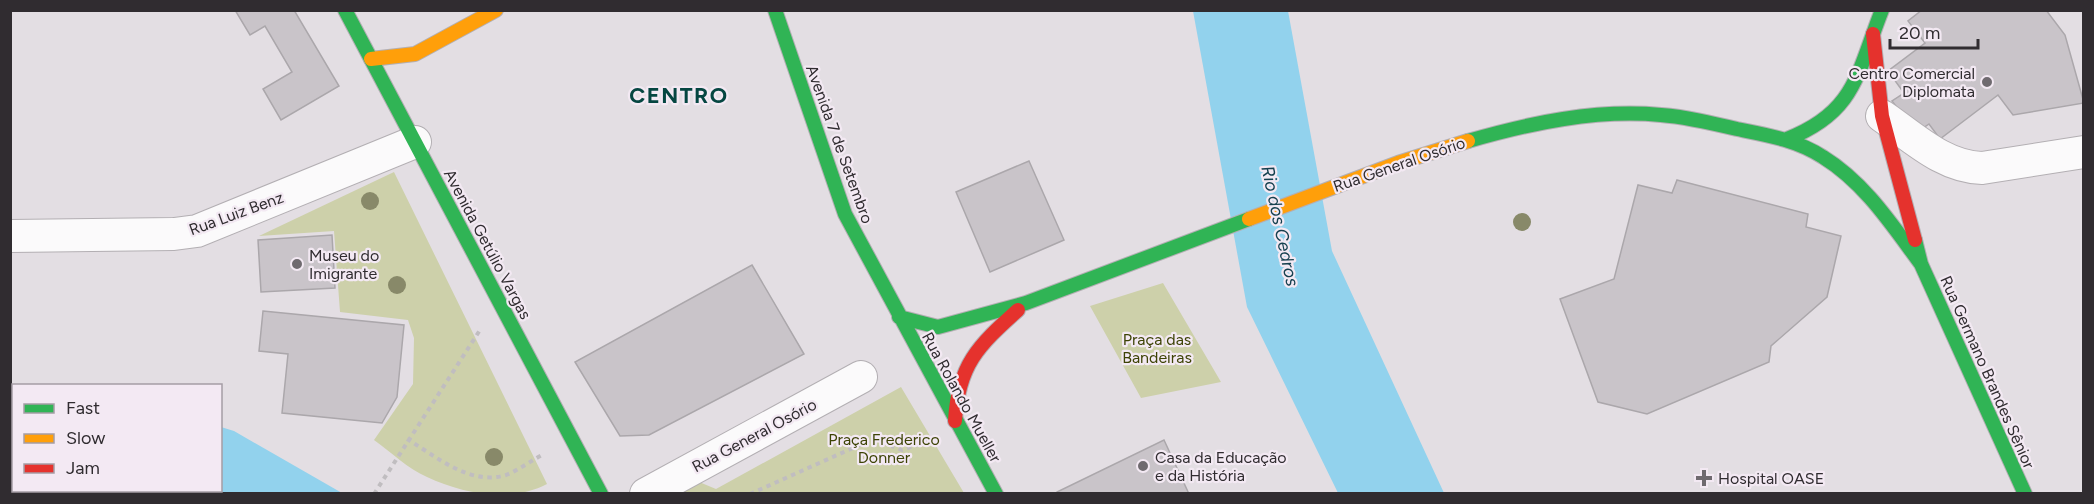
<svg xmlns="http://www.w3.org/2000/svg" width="2094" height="504" font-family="Figtree,sans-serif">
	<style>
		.green { fill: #cdd0aa }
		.water { fill: #92d2ed }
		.building { fill: #c9c4c9; stroke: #aba7ab; stroke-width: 1.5 }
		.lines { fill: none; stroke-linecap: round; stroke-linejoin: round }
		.street-casing { stroke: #b3afb3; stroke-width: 34 }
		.fast-casing { stroke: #b3afb3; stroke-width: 16 }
		.slow-casing { stroke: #b3afb3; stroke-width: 16 }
		.jam-casing { stroke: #b3afb3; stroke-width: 16 }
		.path { stroke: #c0bdc0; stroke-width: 4; stroke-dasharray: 4.5 4.5; stroke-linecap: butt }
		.street { stroke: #fbfafb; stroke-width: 32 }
		.fast { stroke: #30b455; stroke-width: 14 }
		.slow { stroke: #ff9f0a; stroke-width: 14 }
		.jam { stroke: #e5322d; stroke-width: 14 }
		.tree { fill: #888969 }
		.poi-dot { fill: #6f6a6f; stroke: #f3e9f3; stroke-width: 2 }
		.labels { text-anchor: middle; stroke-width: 4.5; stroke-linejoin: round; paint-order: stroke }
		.poi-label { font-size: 16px; fill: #302c30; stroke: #f3e9f3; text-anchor: start }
		.street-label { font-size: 16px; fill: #302c30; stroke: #f3e9f3 }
		.park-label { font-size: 16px; fill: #3d4305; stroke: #f3e9f3 }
		.water-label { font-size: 18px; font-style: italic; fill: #15404f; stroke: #f3e9f3 }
		.district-label { font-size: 22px; font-weight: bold; letter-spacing: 1.5px; fill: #054641; stroke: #f3e9f3 }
	</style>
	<rect width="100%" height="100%" fill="#e3dee3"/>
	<path class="green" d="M394 172 547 484C511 503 463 494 427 477 408 469 391 452 374 440L413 384 414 338 408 320 340 312 334 231 259 236Z
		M1163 283 1221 382 1141 398 1090 306Z
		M901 387 964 493 661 494 687 477 716 489Z"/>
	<path class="water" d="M1193 11H1288L1332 251 1444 493H1338L1247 307Z
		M11 390H14V490H220L221 427 234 431 342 493H11Z"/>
	<path class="building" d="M235 10H294L339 86 281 120 263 89 292 72 265 26 250 35Z
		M1922 10H2046L2065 35 2084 103 2013 115 1998 95 1940 139 1929 124 1916 133 1892 101 1904 93 1888 71 1925 43 1908 21Z
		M1029 161 1064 240 990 272 956 192Z
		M1677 180 1808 214 1806 227 1841 236 1827 297 1771 346 1769 362 1647 414 1598 402 1560 299 1614 279 1638 185 1672 193Z
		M332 235 335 288 261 292 258 240Z
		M752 265 804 354 649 435 620 436 575 362Z
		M263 311 404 325 397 397 382 423 282 413 288 354 259 351Z
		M1164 440 1189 494H1057V492Z"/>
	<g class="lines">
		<defs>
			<path id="street" d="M1882 116C1913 137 1943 167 1982 168L2084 152
				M10 236 174 234 197 231 415 142
				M646 494 861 377"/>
			<path id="fast" d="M345 10 601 494
				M775 10 845 214 996 494
				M1787 139C1856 112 1857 73 1882 10
				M1468 141C1530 123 1596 109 1661 115 1687 117 1712 123 1737 129 1767 135 1797 140 1823 157 1865 183 1892 225 1921 264
				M1915 240 1921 264 2025 494
				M899 317 938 327 1026 303 1249 219"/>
			<path id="slow" d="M371 59 415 54 496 10
				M1249 219 1398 163 1468 141"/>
			<path id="jam" d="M1873 34 1882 116 1915 240
				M955 421C958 365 978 346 1018 310"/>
		</defs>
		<use href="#street" class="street-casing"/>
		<use href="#fast" class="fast-casing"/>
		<use href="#slow" class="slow-casing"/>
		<use href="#jam" class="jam-casing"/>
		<path class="path" d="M407 439C437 457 470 486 506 475 519 470 532 460 544 454
			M374 494 480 330
			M750 494 873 439 902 450 932 440"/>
		<use href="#street" class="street"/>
		<use href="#fast" class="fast"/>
		<use href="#slow" class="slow"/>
		<use href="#jam" class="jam"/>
	</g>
	<g class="tree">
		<circle cx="370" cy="201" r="9"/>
		<circle cx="1522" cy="222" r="9"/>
		<circle cx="397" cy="285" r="9"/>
		<circle cx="494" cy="457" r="9"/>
	</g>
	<g class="poi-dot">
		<circle cx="1987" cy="82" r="6"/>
		<circle cx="297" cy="264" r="6"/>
		<circle cx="1143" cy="466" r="6"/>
		<path d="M1701 469h6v6h6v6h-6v6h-6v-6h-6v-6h6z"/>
	</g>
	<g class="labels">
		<g class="poi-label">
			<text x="1975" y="79" text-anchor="end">Centro Comercial<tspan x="1975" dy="18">Diplomata</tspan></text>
			<text x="309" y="261">Museu do<tspan x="309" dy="18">Imigrante</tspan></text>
			<text x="1155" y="463">Casa da Educação<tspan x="1155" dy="18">e da História</tspan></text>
			<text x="1718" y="484">Hospital OASE</text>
		</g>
		<g class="street-label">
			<text transform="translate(840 144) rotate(70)" y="6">Avenida 7 de Setembro</text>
			<text transform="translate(1399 164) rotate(-19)" y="6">Rua General Osório</text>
			<text transform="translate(236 213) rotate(-20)" y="6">Rua Luiz Benz</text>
			<text transform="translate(488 244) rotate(62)" y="6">Avenida Getúlio Vargas</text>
			<text transform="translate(1988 372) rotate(66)" y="6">Rua Germano Brandes Sênior</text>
			<text transform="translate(962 397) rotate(61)" y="6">Rua Rolando Mueller</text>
			<text transform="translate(754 435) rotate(-28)" y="6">Rua General Osório</text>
		</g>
		<g class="park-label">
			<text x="1157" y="345">Praça das<tspan x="1157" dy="18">Bandeiras</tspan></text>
			<text x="884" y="445">Praça Frederico<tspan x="884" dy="18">Donner</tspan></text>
		</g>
		<g class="water-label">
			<text transform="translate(1280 226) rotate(78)" y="6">Rio dos Cedros</text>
		</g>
		<g class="district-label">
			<text x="679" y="103">CENTRO</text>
		</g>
	</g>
	<rect width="2094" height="504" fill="none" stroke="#302c30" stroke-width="24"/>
	<rect x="12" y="384" width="210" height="108" fill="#f3e9f3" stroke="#a59da5" stroke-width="1.5"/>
	<rect x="24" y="404" width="30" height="9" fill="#30b455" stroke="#a59da5" stroke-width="1.5"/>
	<text x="66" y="414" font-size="18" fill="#302c30">Fast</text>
	<rect x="24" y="434" width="30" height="9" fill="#ff9f0a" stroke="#a59da5" stroke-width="1.5"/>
	<text x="66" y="444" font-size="18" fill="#302c30">Slow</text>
	<rect x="24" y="464" width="30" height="9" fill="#e5322d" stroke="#a59da5" stroke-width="1.5"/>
	<text x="66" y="474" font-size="18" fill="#302c30">Jam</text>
	<path d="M1890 39v9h88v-9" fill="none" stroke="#302c30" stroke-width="3"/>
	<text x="1899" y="39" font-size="18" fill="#302c30" stroke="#f3e9f3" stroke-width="4.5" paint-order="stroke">20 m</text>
</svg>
